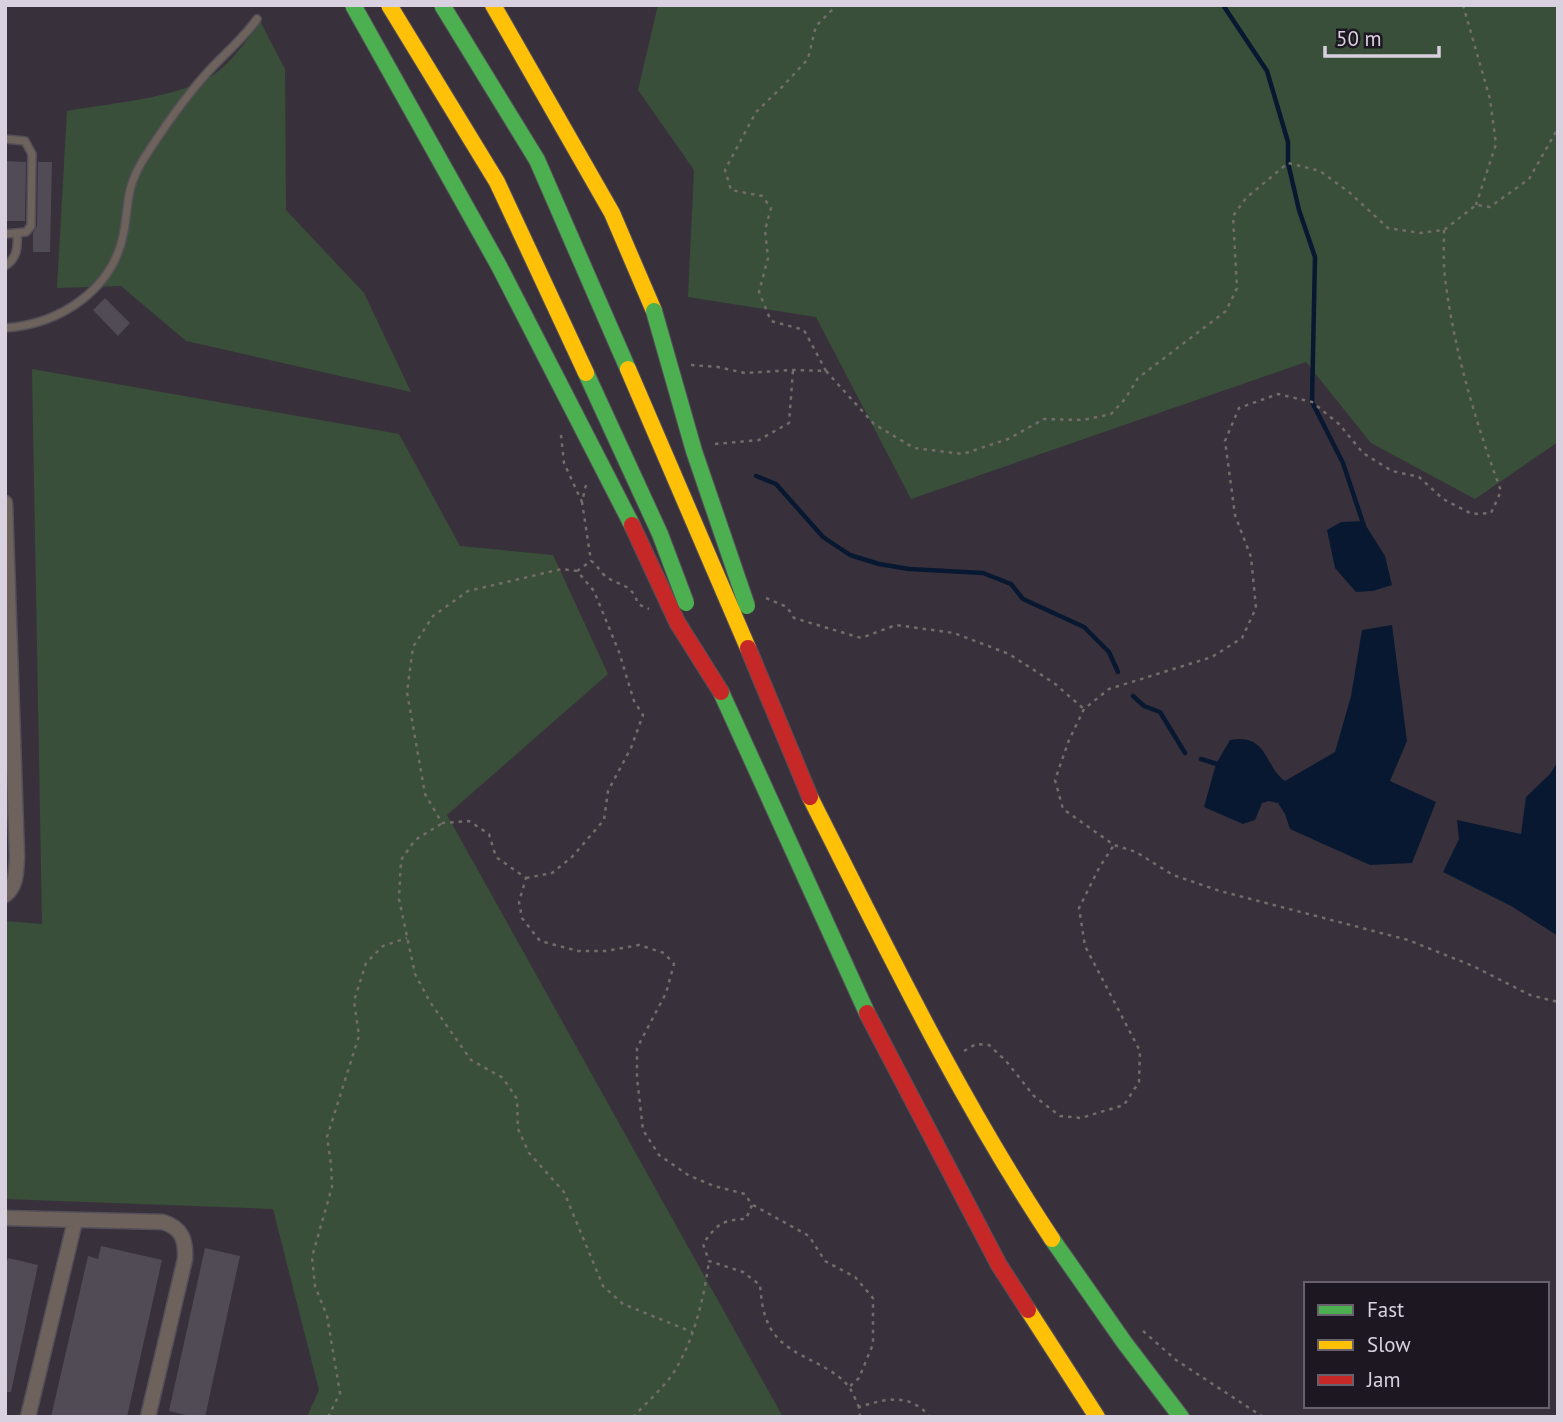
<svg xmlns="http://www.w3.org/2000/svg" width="1563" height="1422" font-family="'PT Sans',sans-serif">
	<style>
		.green { fill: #394f39 }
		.water { fill: #081831 }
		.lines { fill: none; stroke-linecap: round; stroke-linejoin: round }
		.stream { stroke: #081831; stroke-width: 4.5 }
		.building { fill: #514b55 }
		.lane-casing { stroke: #544f59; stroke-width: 10 }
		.street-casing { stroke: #544f59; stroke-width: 17 }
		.fast-casing { stroke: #544f59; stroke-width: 18 }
		.slow-casing { stroke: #544f59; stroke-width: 18 }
		.jam-casing { stroke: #544f59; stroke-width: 18 }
		.path { stroke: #736c6a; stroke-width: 2.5; stroke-dasharray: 3.5 5; stroke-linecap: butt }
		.lane { stroke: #6d635c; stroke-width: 7 }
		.street { stroke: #6d635c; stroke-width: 14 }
		.fast { stroke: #4caf50; stroke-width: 16 }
		.slow { stroke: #ffc107; stroke-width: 16 }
		.jam { stroke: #c62828; stroke-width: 16 }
		.fast-bridge-casing { stroke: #544f59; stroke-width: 18; stroke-linecap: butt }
		.slow-bridge-casing { stroke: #544f59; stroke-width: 18; stroke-linecap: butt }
		.jam-bridge-casing { stroke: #544f59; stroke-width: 18; stroke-linecap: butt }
		.fast-bridge { stroke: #4caf50; stroke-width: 16 }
		.slow-bridge { stroke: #ffc107; stroke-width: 16 }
		.jam-bridge { stroke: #c62828; stroke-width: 16 }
	</style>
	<rect width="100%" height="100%" fill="#38313c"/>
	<path class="green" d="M658 5H1558V442L1475 499 1371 443 1306 362 911 499 816 317 688 297 694 170 638 90Z
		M260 21 285 69 286 210 364 293 411 392 186 341 121 286 57 288 67 111C110 103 173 99 210 77 229 66 248 39 260 21Z
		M32 369 399 434 460 546 553 555 608 674 447 815 783 1417H307L319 1390 273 1209 5 1199V921L42 924Z"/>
	<path class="water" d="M1363 521 1385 556 1392 585 1373 591 1356 592 1335 568 1327 530 1341 522Z
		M1392 625 1407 741 1390 781 1436 802 1412 863 1370 865 1290 829 1285 814 1278 803 1269 801 1262 803 1255 820 1243 824 1204 807 1216 764 1230 740C1268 733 1264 766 1285 781L1335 752 1351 696 1362 630Z
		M1558 761V936L1511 906 1443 872 1459 839 1457 820 1521 834 1526 797 1550 774Z"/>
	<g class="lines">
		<path class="stream" d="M1223 5 1267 71 1288 142V163L1299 210 1315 257 1312 402 1343 463 1364 526
			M756 476 776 484 823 537 850 555 879 564 909 569 983 573 1011 584 1023 599 1084 627 1109 652 1118 672
			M1133 696 1144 706 1160 712 1185 753
			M1201 759 1220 765"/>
	</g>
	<path class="building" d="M5 161 26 162 25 221H5Z
		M38 162H52L50 252H33V233L37 226Z
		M105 298 130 323 118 336 93 310Z
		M101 1246 162 1260 127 1417H51L88 1256 98 1259Z
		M205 1248 240 1256 205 1417H194L169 1411Z
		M8 1258 38 1265 11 1392H5V1269Z"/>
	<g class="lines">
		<defs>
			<path id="lane" d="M5 139 25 141 32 154 31 226 26 232 5 234
				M5 266C17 259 18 247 17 234
				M5 328C61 324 114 289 124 231 129 202 126 188 143 160 162 130 183 100 206 74 223 55 243 39 257 19"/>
			<path id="street" d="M5 503 17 857C16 871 17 886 5 895
				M5 1218 163 1222C182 1228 186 1240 185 1259L148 1417
				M28 1417 75 1221"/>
			<path id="fast" d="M721 692 867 1013
				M1052 1239 1124 1342 1181 1417"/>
			<path id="slow" d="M493 5 612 213 654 311
				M810 797C886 947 959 1099 1052 1239
				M1028 1310 1097 1417"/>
			<path id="jam" d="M867 1013 999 1265 1028 1310"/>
		</defs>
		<use href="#lane" class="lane-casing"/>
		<use href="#street" class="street-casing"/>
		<use href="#fast" class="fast-casing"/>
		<use href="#slow" class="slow-casing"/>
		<use href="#jam" class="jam-casing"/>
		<path class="path" d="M1463 5 1490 99 1496 144 1476 205
			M1444 230C1444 246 1443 262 1445 278 1454 351 1476 423 1501 491L1491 513 1472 514 1443 499 1419 477 1392 471 1363 453 1339 424 1312 402 1278 394 1239 408 1225 441 1235 515 1251 557 1256 608 1242 638 1212 657 1109 689 1084 709 1069 740 1055 780 1063 809 1114 845 1136 852 1173 875 1220 891 1408 940 1473 966 1530 995 1558 1002
			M691 365 718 367 745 373 793 370 826 371 874 424 914 448 963 454 1008 439 1044 419 1083 420 1111 414 1125 399 1138 378 1226 311 1237 288 1233 216 1246 198 1288 163 1320 171 1350 193 1388 228 1420 233 1444 230 1476 205 1490 207 1529 179 1558 128
			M826 371 804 330 771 321 759 292 768 258 765 230 771 208 762 196 731 190 725 170 756 112 783 86 808 59 816 26 837 5
			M561 435 564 463 582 502
			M715 444 759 440 789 423 793 370
			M586 485 582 502 591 561
			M577 571 591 561C597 564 598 569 603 574 619 588 631 581 638 604L649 609
			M766 598 787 607 794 618 861 638 896 625 954 633 1009 654 1054 683 1084 709
			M441 824 415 840 401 860 399 899 415 974 430 1002 471 1060 503 1078 517 1099 518 1129 529 1153 564 1192 603 1286 623 1304 692 1332
			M526 878 552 873 572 857 604 820 608 791 631 748 643 715 634 701 619 652 594 591 577 571 562 569 468 591 433 616 413 647 407 692 425 794 442 823 469 821 489 834 496 857 526 878 519 902 522 918 540 941 578 951H606L639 945 664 953 674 964 666 993 637 1048V1078L643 1130 659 1155 688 1175 714 1186 745 1194 752 1205 746 1219C722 1220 717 1224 703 1244L709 1261 743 1272 760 1285C761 1296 762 1308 766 1318 778 1357 826 1358 849 1387 853 1393 856 1401 859 1407
			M964 1051 976 1044 989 1045 1006 1061 1034 1096 1060 1116 1081 1118 1124 1105 1139 1082 1140 1051 1085 946 1079 908 1099 868 1114 845
			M753 1205 809 1236 825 1261 855 1277 873 1298V1344L859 1378 849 1387
			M1143 1331 1176 1360 1263 1417
			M328 1417 340 1393 327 1316 315 1286 312 1257 332 1187 331 1164 327 1137 359 1036 354 1001 366 963 383 946 407 938
			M633 1417C647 1402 667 1385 677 1367 695 1336 704 1297 709 1261
			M860 1417 859 1407C885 1399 909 1392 930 1417"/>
		<use href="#lane" class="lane"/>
		<use href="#street" class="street"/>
		<use href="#fast" class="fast"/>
		<use href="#slow" class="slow"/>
		<use href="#jam" class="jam"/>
		<defs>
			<path id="fast-bridge" d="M353 5 499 266 632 525
				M442 5 537 160 628 369
				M654 311 694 451 747 606
				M586 373 660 534 686 603"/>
			<path id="slow-bridge" d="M389 5 497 182 586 373
				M628 369 748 648"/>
			<path id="jam-bridge" d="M632 525 677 622 721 692
				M748 648 810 797"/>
		</defs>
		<use href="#fast-bridge" class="fast-bridge-casing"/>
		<use href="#slow-bridge" class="slow-bridge-casing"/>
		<use href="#jam-bridge" class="jam-bridge-casing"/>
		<use href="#fast-bridge" class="fast-bridge"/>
		<use href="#slow-bridge" class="slow-bridge"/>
		<use href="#jam-bridge" class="jam-bridge"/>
	</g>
	<rect width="1563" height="1422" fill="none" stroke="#d9d1df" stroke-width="14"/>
	<rect x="1304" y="1282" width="245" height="126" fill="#1d1721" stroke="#68616d" stroke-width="2"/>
	<rect x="1318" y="1305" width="35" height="10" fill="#4caf50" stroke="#68616d" stroke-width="2"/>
	<text x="1367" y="1317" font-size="21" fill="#d9d1df">Fast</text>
	<rect x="1318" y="1340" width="35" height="10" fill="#ffc107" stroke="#68616d" stroke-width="2"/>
	<text x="1367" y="1352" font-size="21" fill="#d9d1df">Slow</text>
	<rect x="1318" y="1375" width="35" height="10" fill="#c62828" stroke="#68616d" stroke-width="2"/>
	<text x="1367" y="1387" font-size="21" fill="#d9d1df">Jam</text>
	<path d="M1325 46v10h114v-10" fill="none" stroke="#d9d1df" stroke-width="3.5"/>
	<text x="1336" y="46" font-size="21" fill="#d9d1df" stroke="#1d1721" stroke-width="5" paint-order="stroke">50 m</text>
</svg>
